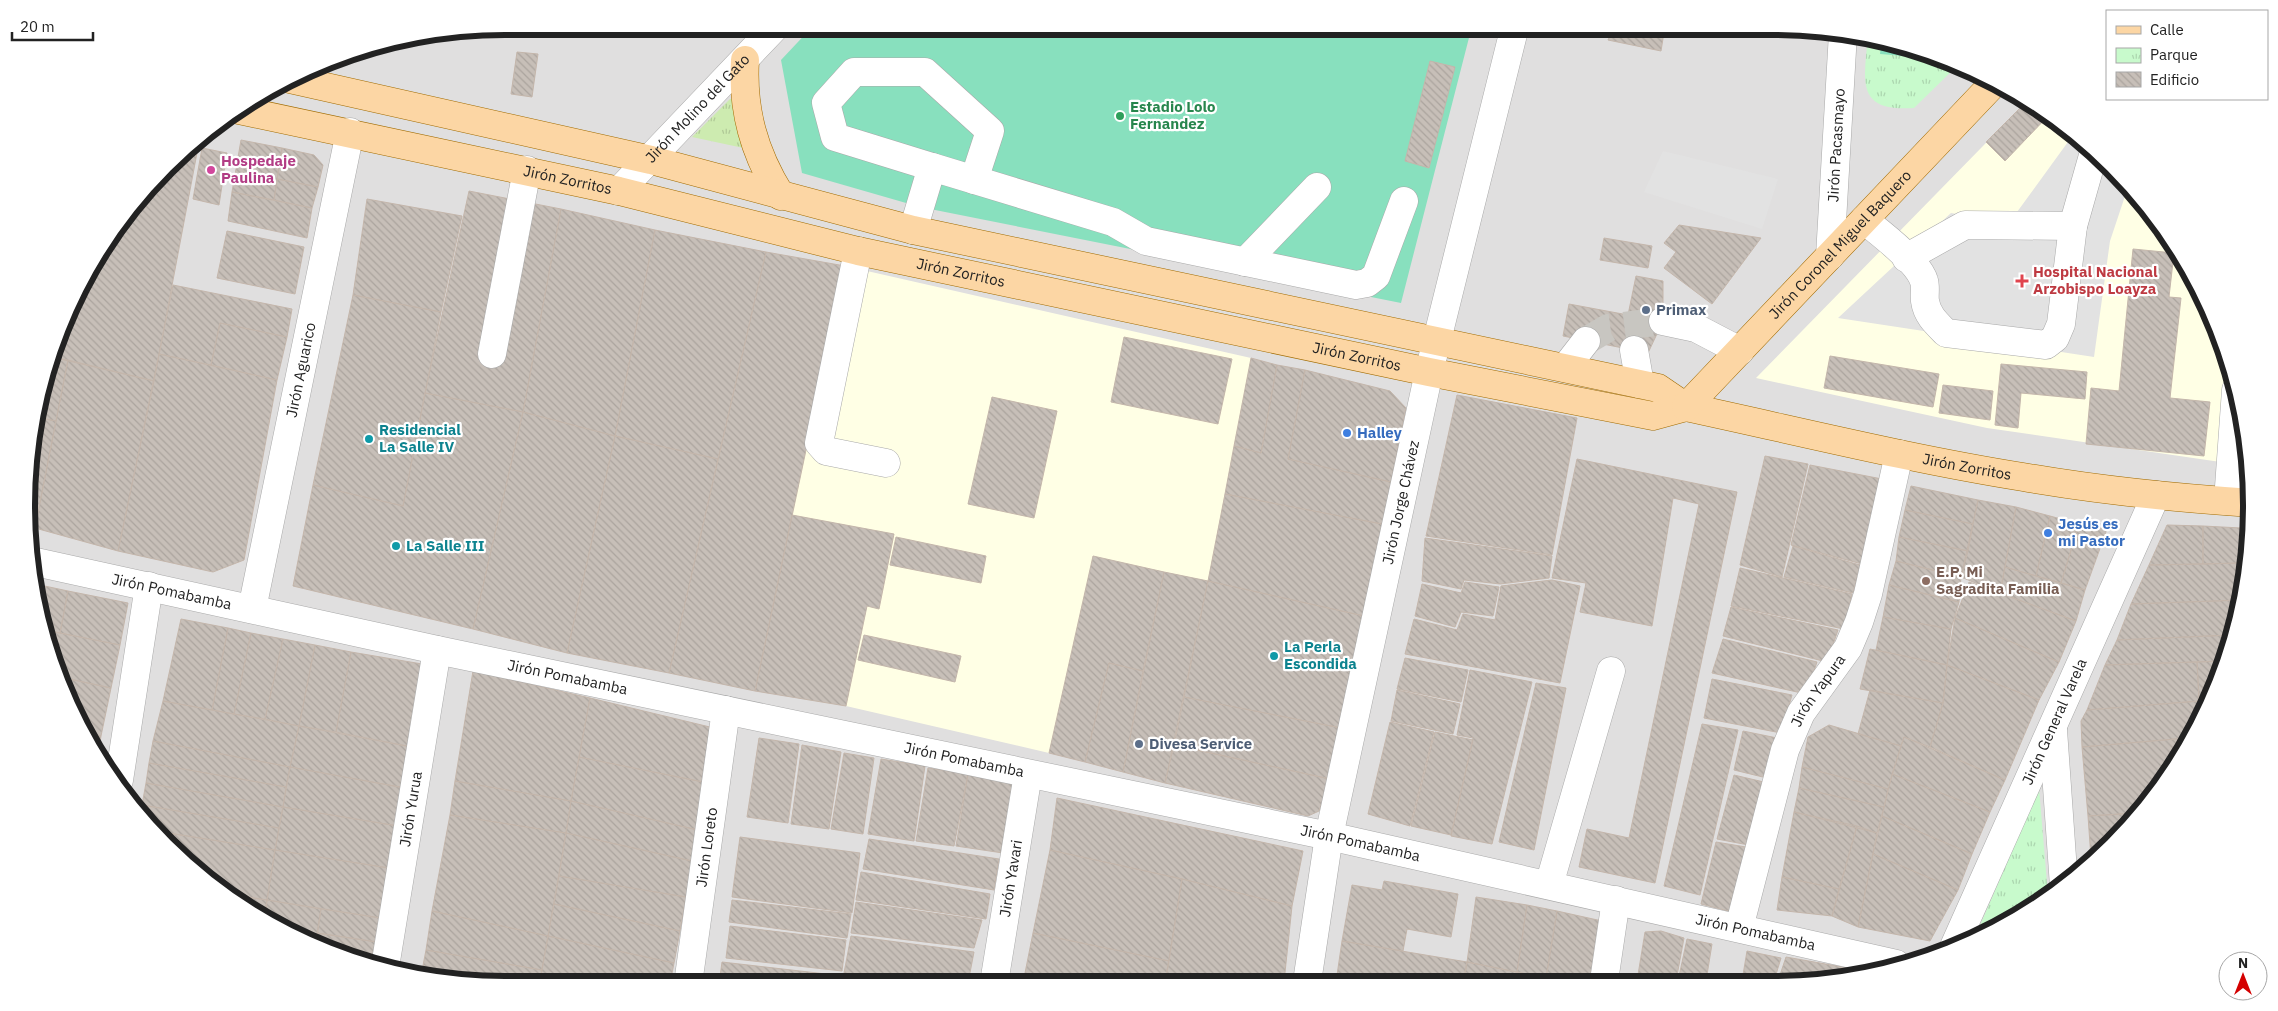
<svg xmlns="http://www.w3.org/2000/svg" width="2278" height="1011" font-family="'IBM Plex Sans',sans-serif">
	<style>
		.residential { fill: #e0dfdf }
		.education { fill: #ffffe5 }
		.grass { fill: url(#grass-tufts) }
		.park { fill: url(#park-tufts) }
		.pitch { fill: #88e0be }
		.parking { fill: #e2e2e2 }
		.building { fill: url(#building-back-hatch); stroke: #c4b6ab }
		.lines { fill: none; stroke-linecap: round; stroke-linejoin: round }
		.minor-tunnel { stroke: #c8c6c1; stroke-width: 28; stroke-dasharray: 28 14; stroke-linecap: butt }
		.minor-casing { stroke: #a9a9a9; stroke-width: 29 }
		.major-casing { stroke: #a06b00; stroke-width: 29 }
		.minor { stroke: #fff; stroke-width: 28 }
		.major { stroke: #fcd6a4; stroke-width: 28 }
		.leisure-dot { fill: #2e9e5b; stroke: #fff; stroke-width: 2 }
		.hotel-dot { fill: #d1479c; stroke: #fff; stroke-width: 2 }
		.health-dot { fill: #e0444e; stroke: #fff; stroke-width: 2 }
		.service-dot { fill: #5c6f8a; stroke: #fff; stroke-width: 2 }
		.shop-dot { fill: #3f7fe0; stroke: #fff; stroke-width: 2 }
		.culture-dot { fill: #0f9aa8; stroke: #fff; stroke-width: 2 }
		.education-dot { fill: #8d6e63; stroke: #fff; stroke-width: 2 }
		.labels { text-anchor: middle; stroke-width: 4.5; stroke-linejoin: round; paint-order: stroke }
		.leisure-label { font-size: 15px; font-weight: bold; fill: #27864d; stroke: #fff; text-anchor: start }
		.street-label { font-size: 15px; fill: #222; stroke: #fff }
		.hotel-label { font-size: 15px; font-weight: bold; fill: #b23c85; stroke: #fff; text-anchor: start }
		.health-label { font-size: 15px; font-weight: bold; fill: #be3a42; stroke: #fff; text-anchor: start }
		.service-label { font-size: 15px; font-weight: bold; fill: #4e5e75; stroke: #fff; text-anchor: start }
		.culture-label { font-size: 15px; font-weight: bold; fill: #0d838f; stroke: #fff; text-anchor: start }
		.shop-label { font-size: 15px; font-weight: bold; fill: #366cbe; stroke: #fff; text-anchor: start }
		.education-label { font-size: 15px; font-weight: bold; fill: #785e54; stroke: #fff; text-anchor: start }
		.rim { fill: none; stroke: #222; stroke-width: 6 }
	</style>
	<defs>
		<pattern id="grass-tufts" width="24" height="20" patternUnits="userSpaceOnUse" patternTransform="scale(1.25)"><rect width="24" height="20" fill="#cdebb0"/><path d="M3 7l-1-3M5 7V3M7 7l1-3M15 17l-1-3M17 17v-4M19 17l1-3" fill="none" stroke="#b0c997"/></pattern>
		<pattern id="park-tufts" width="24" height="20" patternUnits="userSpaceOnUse" patternTransform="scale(1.25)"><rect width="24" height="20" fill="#c8facc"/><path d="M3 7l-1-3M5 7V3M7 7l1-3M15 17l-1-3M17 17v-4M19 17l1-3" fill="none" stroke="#acd6af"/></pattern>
		<pattern id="building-back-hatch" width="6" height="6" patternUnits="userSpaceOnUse" patternTransform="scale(1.25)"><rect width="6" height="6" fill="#c7bfb8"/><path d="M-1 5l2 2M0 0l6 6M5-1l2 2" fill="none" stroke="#aba49e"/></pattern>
	</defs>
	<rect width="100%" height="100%" fill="#f2efe9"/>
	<path class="residential" d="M506 26H1773L1866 35 1956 63 2039 107 2111 166 2171 239 2215 322 2242 412 2252 505 2243 599 2215 689 2153 797 2064 886 1956 948 1835 981 505 985 412 975 322 948 190 866 90 745 52 660 30 568 35 412 90 266 190 145 266 91 351 52Z"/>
	<path class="education" d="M2027 101 2039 107 2111 166 2171 239 2215 322 2242 412 2248 466 1987 428 1756 378Z
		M845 266 1251 358 1208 581 1093 557 1049 753 846 706 867 606 879 608 893 534 792 515Z"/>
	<path class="grass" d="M730 99 737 100 748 149 692 137Z"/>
	<path class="park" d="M1868 36 1956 63 1959 64 1914 108C1855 112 1864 81 1868 36Z
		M2039 788 2048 895 1975 937Z"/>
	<path class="pitch" d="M813 26H1472L1401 303 920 207 802 173 781 60Z
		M1882 40 1944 59H1943L1880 54Z"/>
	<path class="parking" d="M2073 135 2111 166 2128 187 2110 241 2094 357 1838 318 1951 213 2009 223Z
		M1663 151 1778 179 1762 229 1644 192Z"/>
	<path class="building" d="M1572 26H1598L1596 34Z
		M1614 26H1665L1661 51 1608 40Z
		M517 52 538 54 532 97 511 94Z
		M1430 61 1455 67 1429 168 1405 161Z
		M2027 101 2049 115 2005 161 1986 142Z
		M200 137 154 381 56 358 90 266 190 145Z
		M241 140 282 148 274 200 232 192Z
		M202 148 227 153 219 205 193 199Z
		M282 148 314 155 323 165 318 187 277 179Z
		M277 179 318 187 312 208 274 200Z
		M469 191 561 209 523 412 425 393Z
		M232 192 312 208 307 238 228 221Z
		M367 199 462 216 441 312 353 295Z
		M561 209 655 230 615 436 523 412Z
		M1679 225 1761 238 1712 304 1664 268 1676 252 1664 243Z
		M655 230 766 252 718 459 615 436Z
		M227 231 304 247 295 294 217 278Z
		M1604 238 1652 246 1648 268 1600 260Z
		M2133 249 2174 253 2169 297 2181 298 2170 398 2210 402 2204 456 2086 444 2091 388 2119 391Z
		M766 252 845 266 755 691 669 673Z
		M1636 276 1663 281V321L1648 353 1563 336 1569 304 1628 315Z
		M173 285 292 309 287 337 220 323 211 365 159 354Z
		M353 295 441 312 403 506 313 485Z
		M220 323 287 337 277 380 211 365Z
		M1124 337 1232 359 1218 424 1111 402Z
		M159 354 277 380 244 560 213 572 118 551Z
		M1830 356 1939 374 1933 407 1824 388Z
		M56 358 68 360 56 421 35 417Z
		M1251 358 1277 365 1261 453 1234 446Z
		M68 360 154 381 118 551 35 528Z
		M2001 364 2087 372 2085 399 2021 393 2018 428 1995 425Z
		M1277 365 1305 370 1288 459 1391 482 1382 524 1225 494 1234 446 1261 453Z
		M1305 370 1390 391 1406 408 1391 482 1288 459Z
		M1943 385 1993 391 1990 420 1939 413Z
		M425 393 523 412 473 629 293 586 313 485 403 506Z
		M1457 395 1577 418 1552 555 1426 536Z
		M992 397 1057 411 1034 518 968 504Z
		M523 412 615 436 567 653 473 629Z
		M35 417 56 421 35 528 32 527Z
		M615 436 718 459 669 673 567 653Z
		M1765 456 1808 464 1782 577 1740 565Z
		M1577 459 1737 492 1655 883 1579 867 1587 829 1629 838 1699 504 1673 498 1652 626 1580 612 1586 583 1552 578Z
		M1810 465 1882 479 1862 564 1791 545Z
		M1911 486 1978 500 1973 524 1905 510Z
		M1225 494 1382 524 1364 616 1208 581Z
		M1978 500 2016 507 2000 593 1961 577Z
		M2016 507 2050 516 2036 576 2005 567Z
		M1905 510 1973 524 1968 551 1899 537Z
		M792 515 894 534 879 609 867 606 846 706 755 691Z
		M2050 516 2079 524 2061 583 2036 576Z
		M2079 524 2107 529 2085 590 2061 583Z
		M2167 525 2203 526V564L2149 565Z
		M2203 526 2241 528 2242 563 2203 564Z
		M2241 528 2249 529 2243 596 2242 563Z
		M896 537 986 556 981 583 890 565Z
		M1899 537 1968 551 1961 577 1896 561Z
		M1425 538 1552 556 1549 578 1500 584 1464 580 1461 589 1422 581Z
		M1793 546 1860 565 1853 593 1784 577Z
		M1093 556 1164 572 1143 671 1109 663 1085 762 1049 753Z
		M1896 561 1961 577 1959 602 1889 585Z
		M2242 563V600L2131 604 2149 565Z
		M2005 567 2085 590 2076 621 2000 593Z
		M1740 568 1852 594 1844 629 1731 606Z
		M1164 572 1208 581 1165 783 1123 772Z
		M1552 580 1580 586 1560 683 1405 654 1414 619 1457 630 1463 614 1495 620 1501 586Z
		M1208 581 1364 616 1341 728 1184 697Z
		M1465 582 1499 587 1493 616 1461 612 1455 627 1415 616 1422 584 1461 593Z
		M1969 582 2076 621 2059 662 1955 618Z
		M34 584 40 585 38 600Z
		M40 585 68 591 60 633 45 630 38 600Z
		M1889 585 1959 602 1951 629 1883 617Z
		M68 591 128 603 120 645 60 633Z
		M2242 600 2231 635 2117 640 2131 604Z
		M1731 607 1838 630 1827 662 1723 636Z
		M1883 617 1951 629 1947 665 1876 650Z
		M1955 618 2059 662 2039 700 1947 665Z
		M181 619 228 628 212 710 163 701Z
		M228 628 251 633 234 714 212 710Z
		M45 630 120 645 111 688 60 677 52 660Z
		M251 633 283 639 265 719 234 714Z
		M864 635 961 656 955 682 858 660Z
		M2231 635 2224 661 2105 665 2117 640Z
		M283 639 315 645 299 726 265 719Z
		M1723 639 1817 662 1806 694 1712 673Z
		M315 645 351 652 336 732 299 726Z
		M1870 649 1947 665 1943 703 1860 689Z
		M351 652 428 665 412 747 336 732Z
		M1405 658 1468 670 1461 702 1397 689Z
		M2224 661 2215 689 2200 715 2197 662Z
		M2197 662 2199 701 2087 710 2105 665Z
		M1109 663 1143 671 1123 772 1085 762Z
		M1947 665 2039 700 2005 780 1930 747 1943 703Z
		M1470 670 1532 682 1492 844 1451 836 1473 738 1457 735Z
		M473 671 590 698 571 801 455 781Z
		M60 677 111 688 101 736 85 733Z
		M1712 679 1792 695 1781 733 1704 718Z
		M1536 683 1566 688 1534 850 1499 842Z
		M1397 690 1460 704 1453 734 1391 721Z
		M1870 690 1943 703 1930 747 1904 737 1901 746 1858 734Z
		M1184 697 1341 728 1330 779 1174 745Z
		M590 698 714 728 708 783 579 757Z
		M163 701 299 726 290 767 153 741Z
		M2199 701 2200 715 2187 738 2082 747 2081 721 2087 710Z
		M1390 722 1434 732 1410 826 1368 814Z
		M1702 724 1738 730 1700 895 1664 886Z
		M1829 725 1901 746 1888 789 1802 767 1808 737Z
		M299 726 412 747 405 788 290 767Z
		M1743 731 1782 739 1771 779 1734 770Z
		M1435 732 1473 740 1451 835 1411 826Z
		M85 733 101 736 98 755 90 745Z
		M1904 737 2005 780 1990 812 1892 774Z
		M759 738 799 744 788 823 747 817Z
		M2187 738 2153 797 2137 813 2088 816 2082 747Z
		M153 741 290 767 286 787 149 763Z
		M802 745 841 752 829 829 791 824Z
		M1174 745 1330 779 1319 811 1308 816 1165 783Z
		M844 753 874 758 863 834 831 829Z
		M579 757 708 783 698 830 571 801Z
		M881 759 925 766 914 841 868 834Z
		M149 763 286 787 283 807 146 783Z
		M290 767 405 788 398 826 283 807Z
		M1802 767 1888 789 1884 807 1799 788Z
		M928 768 968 774 954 846 916 841Z
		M968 774 1015 781 1003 853 956 846Z
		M1892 774 1990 812 1972 854 1882 816Z
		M1734 775 1768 783 1754 846 1717 839Z
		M455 781 571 801 566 833 450 815Z
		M146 783 283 807 279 828 142 805Z
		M1799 788 1884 807 1877 833 1794 812Z
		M1057 798 1303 851 1292 906 1182 879 1050 850Z
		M571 801 698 830 692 861 566 833Z
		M142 805 279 828 275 850 162 832 142 808Z
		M283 807 398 826 389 868 275 850Z
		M1794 812 1857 826 1839 889 1782 877Z
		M2137 813 2091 858 2088 816Z
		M450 815 566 833 548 936 432 911Z
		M1882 816 1972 854 1958 890 1873 854Z
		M1857 826 1877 833 1858 927 1832 916Z
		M162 832 275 850 267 900 236 895 190 866Z
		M566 833 692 861 686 897 559 876Z
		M740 837 860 853 852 913 732 897Z
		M869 839 999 859 994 890 863 869Z
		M1716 842 1752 848 1736 913 1701 904Z
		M275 850 389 868 381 918 267 900Z
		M1050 850 1182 879 1169 961 1033 933Z
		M1873 854 1958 890 1930 941 1858 927Z
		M861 872 990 894 986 919 856 900Z
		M559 876 686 897 680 931 554 904Z
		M1782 877 1839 889 1832 916 1777 910Z
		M1182 879 1292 906 1284 982 1165 983Z
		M1384 881 1458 894 1451 937 1407 929 1403 951 1342 941 1352 885 1382 890Z
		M237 895 252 898 251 904Z
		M1476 897 1527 905 1517 972 1467 962Z
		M252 898 267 900 265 913 251 904Z
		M267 900 321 909 316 944 265 913Z
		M732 900 851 914 847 938 729 922Z
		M856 902 982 920 974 948 851 933Z
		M554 904 680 931 674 963 548 936Z
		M1527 905 1557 911 1546 978 1517 972Z
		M321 909 381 918 377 942 317 933Z
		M432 911 548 936 542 970 426 950Z
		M1557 911 1602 921 1591 981H1564L1546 978Z
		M730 926 846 940 842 971 726 958Z
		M1661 931 1684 938 1676 981H1637L1645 932Z
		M317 933 377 942 374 962 322 948 316 944Z
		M1033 933 1169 961 1165 983H1023Z
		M548 936 674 963 670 984 539 985Z
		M851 936 974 952 968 983H925L844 973Z
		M1687 939 1712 944 1706 981H1678Z
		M1342 941 1467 962 1463 982H1336Z
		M426 950 542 970 539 985H505L421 976Z
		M1747 951 1781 958 1774 981H1742Z
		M1786 957 1865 971 1867 972 1835 981H1778Z
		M722 962 826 974 824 984H719Z
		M1467 962 1546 978 1564 981 1464 982Z
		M827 975 896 984H827Z"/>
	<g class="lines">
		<path class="minor-tunnel" d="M1586 341 1608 328 1663 321"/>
		<defs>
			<g id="minor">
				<path d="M932 167 835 137 826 103 854 72H925L990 131 974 180"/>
				<path id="s1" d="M619 191 776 26"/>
				<path d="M1864 220C1880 233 1918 261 1924 281 1926 287 1924 295 1925 301 1927 315 1936 323 1946 333L2046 345 2055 338 2061 324 2073 226 2094 152"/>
				<path d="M913 230 932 167 1113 222 1146 241 1356 285 1367 283 1376 276 1404 201"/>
				<path d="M858 251 819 443 826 451 886 463"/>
				<path id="s2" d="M1830 256 1843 33"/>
				<path d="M1906 258 1965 225 2073 226"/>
				<path d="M1245 262 1317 187"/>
				<path d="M1663 321 1696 328 1740 351"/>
				<path d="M1634 350 1640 384"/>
				<path d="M492 354 527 170"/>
				<path d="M1565 368 1586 341"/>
				<path d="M2228 501 2236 390"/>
				<path id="s3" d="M31 561 437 650 1329 836 1896 964"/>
				<path id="s4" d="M252 609 350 132"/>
				<path d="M2053 730 2064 886"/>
				<path d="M119 780 149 586"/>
				<path d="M1549 885 1611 671"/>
				<path id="s5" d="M1739 928 1785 750 1801 713 1848 648 1859 622 1868 594 1899 454"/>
				<path id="s6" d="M1953 949 2156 495"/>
				<path id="s7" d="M385 967 437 650"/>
				<path d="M1604 981 1616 900"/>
				<path id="s8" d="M1307 982 1329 836 1429 372 1515 26"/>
				<path id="s9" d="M994 983 1028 774"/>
				<path id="s10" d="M688 984 726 710"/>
			</g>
			<g id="major">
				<path d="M745 60C742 110 754 153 781 196"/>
				<path id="s11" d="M290 79 651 160 913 230 1658 388 1686 407C1798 431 1910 459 2023 477 2098 490 2175 498 2252 503"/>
				<path id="s12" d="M239 110 619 191 858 251 1429 372 1653 416 1686 407"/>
				<path id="s13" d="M1686 407 1994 83"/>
			</g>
		</defs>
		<use href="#minor" class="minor-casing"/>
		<use href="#major" class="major-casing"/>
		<use href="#minor" class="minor"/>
		<use href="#major" class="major"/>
	</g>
	<circle class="leisure-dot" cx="1120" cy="116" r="5"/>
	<circle class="hotel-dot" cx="211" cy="170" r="5"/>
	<path class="health-dot" d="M2019.5 273.5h5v5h5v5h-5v5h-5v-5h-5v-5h5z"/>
	<g class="service-dot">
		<circle cx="1646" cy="310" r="5"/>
		<circle cx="1139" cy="744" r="5"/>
	</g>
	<g class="shop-dot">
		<circle cx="1347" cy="433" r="5"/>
		<circle cx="2048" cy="533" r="5"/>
	</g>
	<g class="culture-dot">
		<circle cx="369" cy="439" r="5"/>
		<circle cx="396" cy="546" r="5"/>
		<circle cx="1274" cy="656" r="5"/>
	</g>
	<circle class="education-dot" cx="1926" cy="581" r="5"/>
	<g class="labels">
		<g class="leisure-label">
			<text x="1130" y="112">Estadio Lolo<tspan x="1130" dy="17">Fernandez</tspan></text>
		</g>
		<g class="street-label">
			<text dy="5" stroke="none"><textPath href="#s1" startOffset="114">Jirón Molino del Gato</textPath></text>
			<text dy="5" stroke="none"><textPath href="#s2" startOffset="111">Jirón Pacasmayo</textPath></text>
			<text dy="5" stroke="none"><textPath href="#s12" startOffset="336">Jirón Zorritos</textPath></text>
			<text dy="5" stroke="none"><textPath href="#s13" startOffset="224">Jirón Coronel Miguel Baquero</textPath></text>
			<text dy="5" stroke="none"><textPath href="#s12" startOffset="740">Jirón Zorritos</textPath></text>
			<text dy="5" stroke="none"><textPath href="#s12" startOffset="1145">Jirón Zorritos</textPath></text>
			<text dy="5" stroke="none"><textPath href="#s4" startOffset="244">Jirón Aguarico</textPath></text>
			<text dy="5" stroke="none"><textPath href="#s11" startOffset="1724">Jirón Zorritos</textPath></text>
			<text dy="5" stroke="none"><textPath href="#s8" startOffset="489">Jirón Jorge Chávez</textPath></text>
			<text dy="5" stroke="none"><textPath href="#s3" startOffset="144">Jirón Pomabamba</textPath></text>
			<text dy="5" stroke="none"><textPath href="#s3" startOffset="549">Jirón Pomabamba</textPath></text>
			<text dy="5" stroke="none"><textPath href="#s5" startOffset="252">Jirón Yapura</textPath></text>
			<text dy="5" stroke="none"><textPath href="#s6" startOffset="249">Jirón General Varela</textPath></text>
			<text dy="5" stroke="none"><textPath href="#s3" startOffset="954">Jirón Pomabamba</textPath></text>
			<text dy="5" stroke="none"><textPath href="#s7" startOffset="160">Jirón Yurua</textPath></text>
			<text dy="5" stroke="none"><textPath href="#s3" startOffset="1359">Jirón Pomabamba</textPath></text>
			<text dy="5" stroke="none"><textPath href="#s10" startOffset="138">Jirón Loreto</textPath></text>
			<text dy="5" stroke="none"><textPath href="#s9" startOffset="106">Jirón Yavari</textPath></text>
			<text dy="5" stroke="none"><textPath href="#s3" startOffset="1764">Jirón Pomabamba</textPath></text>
		</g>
		<g class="hotel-label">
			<text x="221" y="166">Hospedaje<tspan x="221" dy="17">Paulina</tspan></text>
		</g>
		<g class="health-label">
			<text x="2033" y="277">Hospital Nacional<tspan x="2033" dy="17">Arzobispo Loayza</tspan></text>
		</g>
		<g class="service-label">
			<text x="1656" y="315">Primax</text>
			<text x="1149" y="749">Divesa Service</text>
		</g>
		<g class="culture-label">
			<text x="379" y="435">Residencial<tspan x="379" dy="17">La Salle IV</tspan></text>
			<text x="406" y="551">La Salle III</text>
			<text x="1284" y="652">La Perla<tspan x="1284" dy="17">Escondida</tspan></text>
		</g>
		<g class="shop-label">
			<text x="1357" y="438">Halley</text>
			<text x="2058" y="529">Jesús es<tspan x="2058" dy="17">mi Pastor</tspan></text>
		</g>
		<g class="education-label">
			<text x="1936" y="577">E.P. Mi<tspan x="1936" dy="17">Sagradita Familia</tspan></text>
		</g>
	</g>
	<path d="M0 0H2278V1011H0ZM505 35H1773A470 470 0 0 1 2243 505V506A470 470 0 0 1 1773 976H505A470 470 0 0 1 35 506V505A470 470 0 0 1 505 35Z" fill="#fff" fill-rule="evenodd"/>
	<path class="rim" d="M505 35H1773A470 470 0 0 1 2243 505V506A470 470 0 0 1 1773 976H505A470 470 0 0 1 35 506V505A470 470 0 0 1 505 35Z"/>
	<rect x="2106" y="10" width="162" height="90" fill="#ffffff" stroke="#a7a7a7"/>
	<rect x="2116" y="26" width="25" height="8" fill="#fcd6a4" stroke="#a7a7a7"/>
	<text x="2150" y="35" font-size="15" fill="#222222">Calle</text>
	<rect x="2116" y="48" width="25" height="15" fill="url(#park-tufts)" stroke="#a7a7a7"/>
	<text x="2150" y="60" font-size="15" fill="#222222">Parque</text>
	<rect x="2116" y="72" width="25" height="15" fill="url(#building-back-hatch)" stroke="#a7a7a7"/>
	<text x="2150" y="85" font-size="15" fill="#222222">Edificio</text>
	<g transform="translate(2243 976)"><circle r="24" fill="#ffffff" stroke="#a7a7a7"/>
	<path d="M0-4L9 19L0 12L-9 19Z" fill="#d40000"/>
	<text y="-8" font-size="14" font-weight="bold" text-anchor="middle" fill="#222222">N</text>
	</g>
	<path d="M12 32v8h81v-8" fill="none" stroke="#222222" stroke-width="2.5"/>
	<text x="20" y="32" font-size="15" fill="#222222" stroke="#ffffff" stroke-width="4" paint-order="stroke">20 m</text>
</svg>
